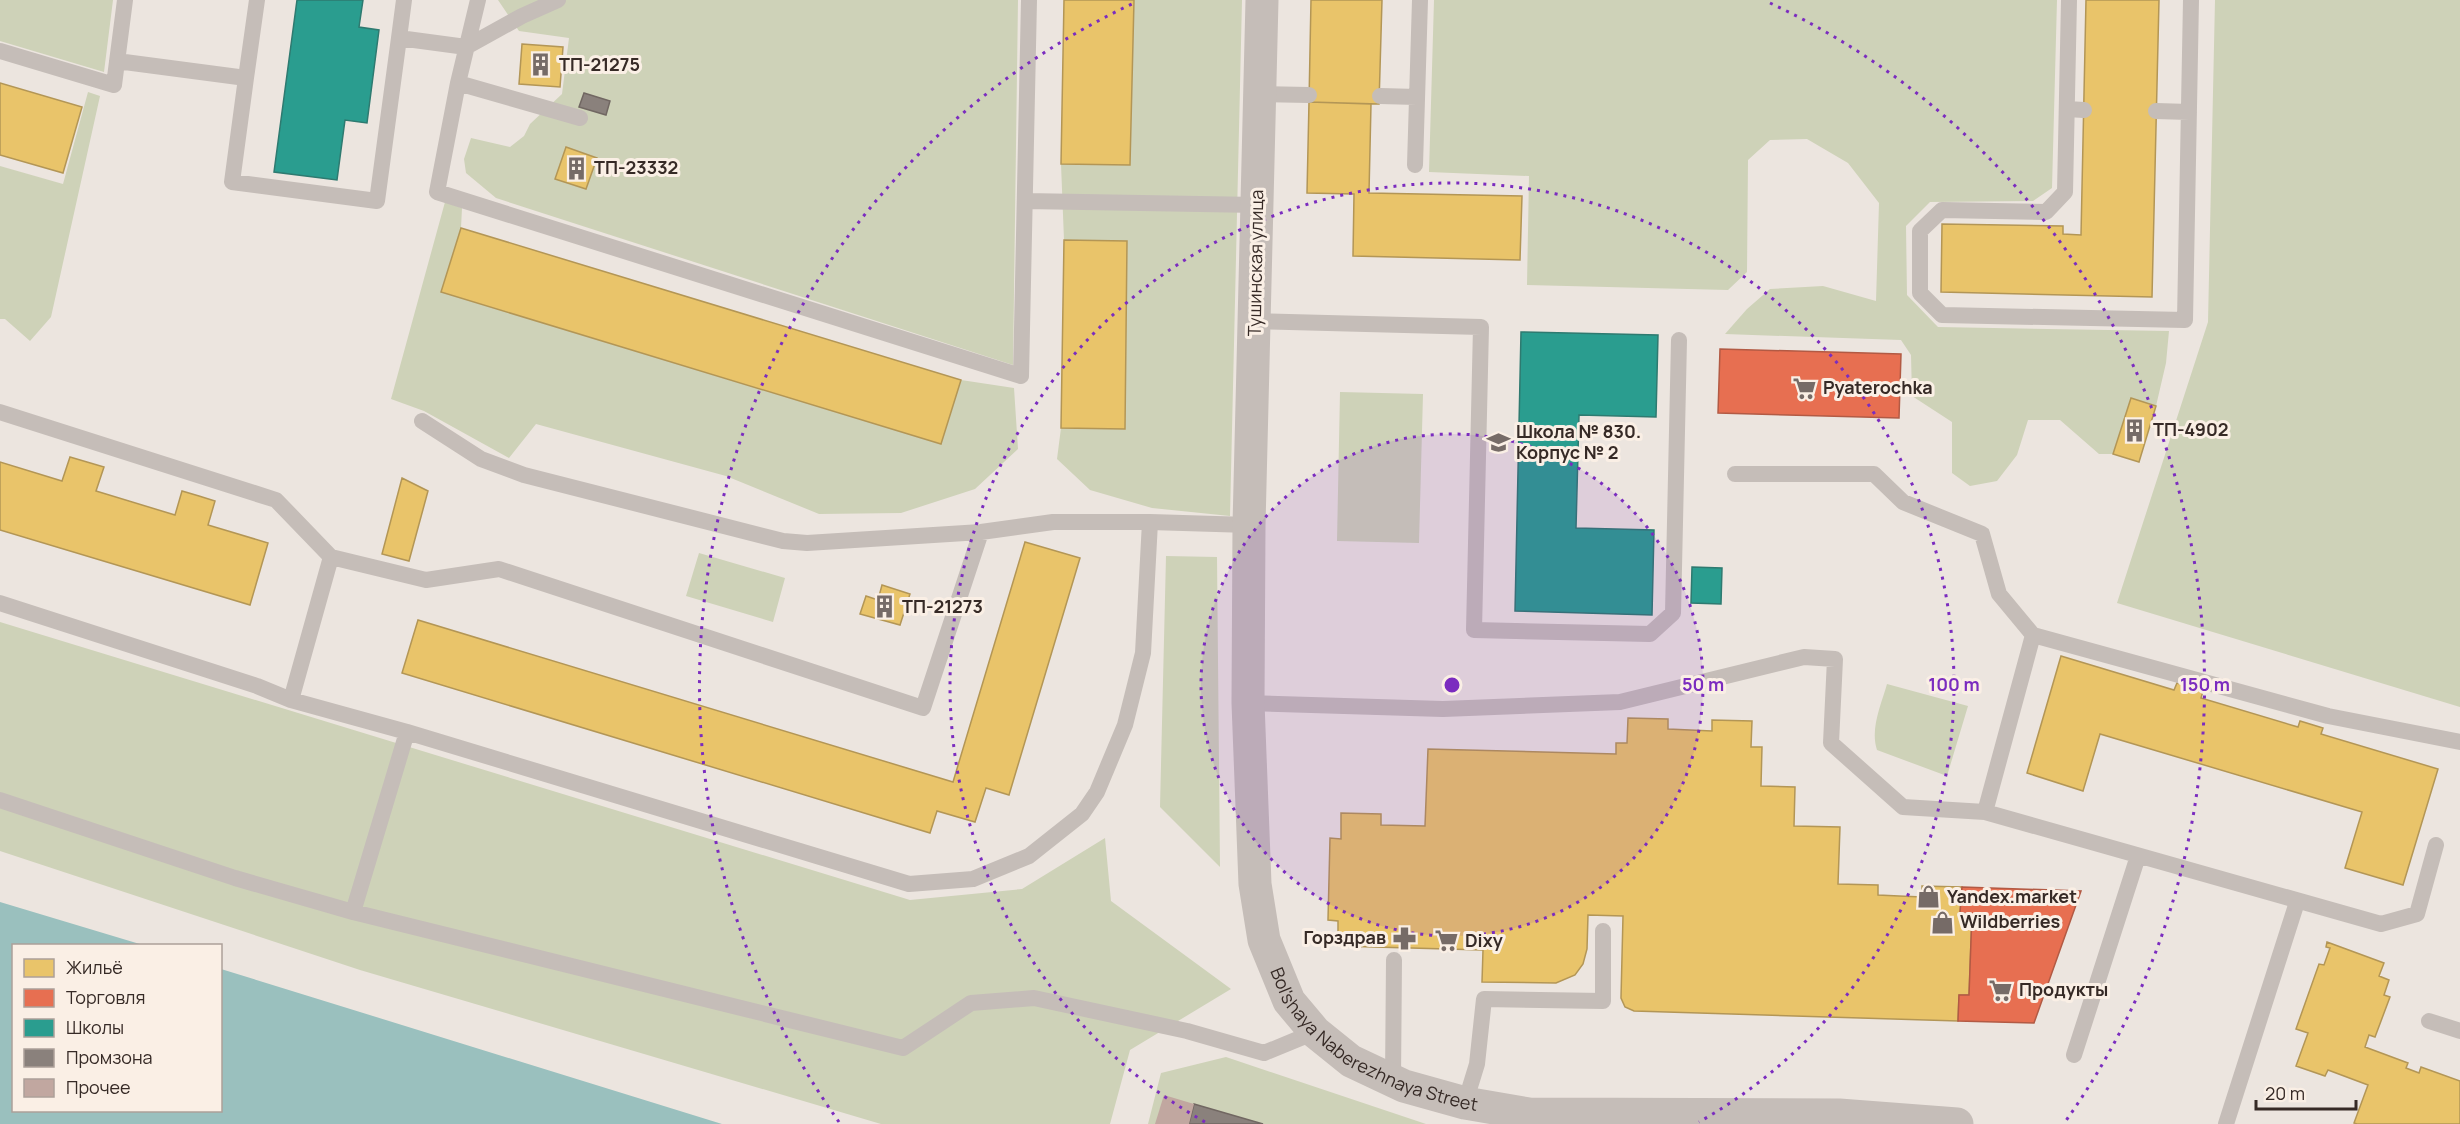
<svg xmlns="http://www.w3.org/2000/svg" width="2460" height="1124" font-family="Manrope,sans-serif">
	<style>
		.green { fill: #ced2b8 }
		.water { fill: #9ac0be }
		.homes { fill: #e9c46a; stroke: #b39656; stroke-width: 1.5 }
		.shops { fill: #e76f51; stroke: #b25a44; stroke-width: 1.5 }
		.schools { fill: #2a9d8f; stroke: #2e7a70; stroke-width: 1.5 }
		.industry { fill: #8a817c; stroke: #716762; stroke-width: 1.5 }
		.building { fill: #c1a7a0 }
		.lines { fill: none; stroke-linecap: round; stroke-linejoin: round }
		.service { stroke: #c5bdb8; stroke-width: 16 }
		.minor { stroke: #c5bdb8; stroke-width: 33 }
		.ring { fill: none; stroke: #7b2cbf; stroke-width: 3; stroke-dasharray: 3 6 }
		.labels { text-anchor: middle; stroke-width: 6; stroke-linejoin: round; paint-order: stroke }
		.poi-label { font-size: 18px; font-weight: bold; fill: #362a26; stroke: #faefe5; text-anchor: start }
		.street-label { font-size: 18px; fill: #362a26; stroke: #faefe5 }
		.centre { fill: #7b2cbf; stroke: #faefe5; stroke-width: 3 }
		.ring-label { font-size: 18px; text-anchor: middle; font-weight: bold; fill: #7b2cbf; stroke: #faefe5; stroke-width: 6; stroke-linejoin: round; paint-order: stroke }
	</style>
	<rect width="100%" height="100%" fill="#ece5df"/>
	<path class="green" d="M0 0H113L104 72 0 41Z
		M498 0H1018L1013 365 496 198 466 173 464 159 471 138 510 147 524 136 530 124 562 94 569 38 519 31Z
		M1134 0H1242L1230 516 1152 508 1090 490 1057 459 1061 428H1125L1127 242 1064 240 1061 164 1130 165Z
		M1434 0H2057L2052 188 2033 201 1930 202 1906 226 1907 295 1938 327 2169 331 2166 363 2156 406 2131 398 2113 454H2099L2060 420H2028L2017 455 1997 481 1970 486 1952 473V422L1912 396 1911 355 1901 340 1725 334 1747 309 1770 289 1823 286 1876 301 1879 203 1848 163 1807 139 1770 140 1748 160 1747 272 1728 290 1527 285 1529 176 1429 172Z
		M2215 0H2460V707L2117 603 2208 322Z
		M88 92 100 96 51 317 30 341 5 319H0V166L63 184Z
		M445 202 462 208 461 228 441 292 941 443 961 380 1014 388 1018 449 975 489 901 513 819 514 726 476 536 424 509 458 424 411 391 399Z
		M1340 392 1423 394 1419 543 1337 541Z
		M699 553 785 578 773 622 686 596Z
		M1166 556 1217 557 1220 867 1160 807Z
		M0 622 910 900 1022 889 1105 838 1111 901 1231 989 1130 1050 1110 1124H881L360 970 0 851Z
		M1887 684 1968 706 1947 776 1877 750C1870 729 1881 705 1887 684Z
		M1226 1057 1426 1124H1148L1161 1073Z"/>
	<path class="water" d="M0 902 143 945 14 946V1110H220L221 969 722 1124H0Z"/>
	<path class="homes" d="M1064 0H1134L1130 165 1061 164Z
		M1311 0H1382L1379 104 1309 102Z
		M2086 0H2159L2152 297 1941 292 1942 224 2063 226V234L2081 235Z
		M522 44 563 47 560 87 519 84Z
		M0 83 82 107 63 173 0 155Z
		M1309 102 1371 104 1369 193 1522 196 1520 260 1353 256 1354 194 1307 193Z
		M566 147 597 158 586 189 555 179Z
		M461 228 961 380 941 444 441 292Z
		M1064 240 1127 241 1125 429 1061 428Z
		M2131 398 2156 406 2139 462 2113 454Z
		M70 457 104 467 96 491 175 515 182 491 199 496 215 501 208 525 268 543 250 605 0 530V462L62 481Z
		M402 478 428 491 409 561 382 554Z
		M1025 542 1080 558 1009 795 986 788 975 822 937 811 930 833 402 673 418 620 953 782Z
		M882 585 910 594 900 625 860 614 866 596 878 600Z
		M2061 656 2174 690 2177 683 2203 691 2201 698 2298 727 2300 721 2323 728 2321 734 2438 769 2403 885 2345 868 2362 812 2100 734 2083 791 2027 773Z
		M1628 718 1668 719V729L1712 731V720L1752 721 1751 747H1762L1761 786 1795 787 1794 826 1840 827 1838 884 1878 885V895L1899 896 1922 897V886L1962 887 1960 913H1972L1969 995H1959L1958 1021 1634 1011 1625 1007 1621 998 1623 916 1588 915 1587 949 1583 964 1575 975 1556 983 1482 982 1483 950 1338 946V921L1328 920 1330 838 1341 839V813L1381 814V825L1425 826 1428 749 1616 754V743H1627Z
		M2327 942 2384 963 2379 976 2389 980 2384 995 2390 997 2375 1037 2369 1035 2365 1047 2408 1063 2406 1068 2419 1073 2421 1067 2460 1081V1124H2357L2354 1123 2368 1085 2328 1070 2325 1076 2296 1066 2308 1033 2296 1029 2319 964 2324 965 2330 948 2326 947Z"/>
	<path class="shops" d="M1720 349 1901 354 1899 418 1718 413Z
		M1962 887 2081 891 2034 1023 1958 1021 1959 995H1969L1972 913H1960Z"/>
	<path class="schools" d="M297 0H363L359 27 379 30 367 123 345 120 337 180 274 172Z
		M1521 332 1658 335 1656 417 1579 415 1576 528 1654 530 1652 615 1515 611Z
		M1692 567 1722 568 1721 604 1691 603Z"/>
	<path class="industry" d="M584 93 610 101 606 115 579 107Z
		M1194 1104 1263 1124H1189Z"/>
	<path class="building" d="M1164 1095 1194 1104 1189 1124H1155Z"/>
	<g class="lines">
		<path class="service" d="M404 0 399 38 466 47 522 16 558 0
			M478 0 458 83 437 192 1021 376 1029 0
			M2069 0 2065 192 2046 212 1942 210 1920 231V293L1942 315 2185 320 2191 0
			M0 51 114 85 125 0
			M117 61 246 78 257 0
			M246 78 232 182 377 201 399 38
			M458 83 580 118
			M1260 94 1309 95
			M1380 96 1417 97
			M2067 109 2084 110
			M2156 111 2189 112
			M1415 165 1420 0
			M1025 201 1258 205
			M1255 321 1481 327 1474 630 1650 634 1673 613 1679 340
			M0 412 276 500 331 557 426 580 499 569 923 708 981 532
			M422 421 481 459 524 475 783 541 807 543 981 532 1053 522H1150
			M1735 474H1874L1903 502 1982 534 1999 594 2033 635 2328 716 2460 742
			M0 603 257 686 291 700 407 732 909 884 973 879 1029 856 1082 814 1097 792 1125 725 1143 653 1150 522 1249 525
			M2033 635 1985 812 2381 924 2417 914 2436 845
			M291 700 331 557
			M1248 703 1443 709 1620 702 1804 657 1835 659 1831 743 1903 807 1985 812
			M0 800 235 878 353 912 903 1048 971 1003 1034 998 1187 1031 1264 1053 1315 1032
			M353 912 407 732
			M2429 1021 2460 1031
			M2074 1055 2138 856
			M1393 1080 1394 960
			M1465 1103 1477 1064 1484 999 1603 1001V931
			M2226 1124 2297 902"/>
		<path class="minor" id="s1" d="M1262 0 1249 525 1248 703 1255 884 1264 940 1289 1001 1315 1032 1351 1061 1404 1086 1465 1103 1529 1114 1839 1115 1957 1124"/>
	</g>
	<circle cx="1452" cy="685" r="251" fill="#7b2cbf" fill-opacity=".12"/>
	<g class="ring">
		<circle cx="1452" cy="685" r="251"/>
		<path d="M1205 1122A502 502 0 1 1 1699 1122"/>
		<path d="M839 1122A753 753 0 0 1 1134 3M1770 3A753 753 0 0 1 2065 1122"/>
	</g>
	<defs>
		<symbol id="building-bare" viewBox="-9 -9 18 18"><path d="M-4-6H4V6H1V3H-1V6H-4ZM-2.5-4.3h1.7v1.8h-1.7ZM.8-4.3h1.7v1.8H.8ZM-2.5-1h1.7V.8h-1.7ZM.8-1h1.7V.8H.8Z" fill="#766b67" stroke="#faefe5" stroke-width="2.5" paint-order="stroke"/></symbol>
		<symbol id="supermarket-bare" viewBox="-9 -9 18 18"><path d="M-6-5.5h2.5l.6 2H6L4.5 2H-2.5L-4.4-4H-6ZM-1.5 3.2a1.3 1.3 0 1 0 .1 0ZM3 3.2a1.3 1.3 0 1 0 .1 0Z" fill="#766b67" stroke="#faefe5" stroke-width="2.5" paint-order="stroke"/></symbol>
		<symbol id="school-bare" viewBox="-9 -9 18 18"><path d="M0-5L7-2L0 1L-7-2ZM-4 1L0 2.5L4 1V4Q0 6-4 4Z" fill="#766b67" stroke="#faefe5" stroke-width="2.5" paint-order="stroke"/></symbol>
		<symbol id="shop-bare" viewBox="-9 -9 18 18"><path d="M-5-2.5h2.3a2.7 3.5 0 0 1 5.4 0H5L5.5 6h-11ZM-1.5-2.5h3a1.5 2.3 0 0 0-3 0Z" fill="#766b67" stroke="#faefe5" stroke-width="2.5" paint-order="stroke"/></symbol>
		<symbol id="pharmacy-bare" viewBox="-9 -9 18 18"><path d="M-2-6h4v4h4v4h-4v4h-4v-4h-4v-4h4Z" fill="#766b67" stroke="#faefe5" stroke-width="2.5" paint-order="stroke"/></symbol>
	</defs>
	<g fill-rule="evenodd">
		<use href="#building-bare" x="524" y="48" width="33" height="33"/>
		<use href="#building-bare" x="560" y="152" width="33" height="33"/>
		<use href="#supermarket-bare" x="1788" y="372" width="33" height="33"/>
		<use href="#building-bare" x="2118" y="414" width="33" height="33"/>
		<use href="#school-bare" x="1482" y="426" width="33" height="33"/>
		<use href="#building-bare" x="868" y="590" width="33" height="33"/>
		<use href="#shop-bare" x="1912" y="880" width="33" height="33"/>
		<use href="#shop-bare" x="1926" y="906" width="33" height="33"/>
		<use href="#pharmacy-bare" x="1388" y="922" width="33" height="33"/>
		<use href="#supermarket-bare" x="1430" y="924" width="33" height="33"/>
		<use href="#supermarket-bare" x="1984" y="974" width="33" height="33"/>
	</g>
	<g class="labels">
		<g class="poi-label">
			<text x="559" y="71">ТП-21275</text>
			<text x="594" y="174">ТП-23332</text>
			<text x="1823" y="394">Pyaterochka</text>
			<text x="2153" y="436">ТП-4902</text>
			<text x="1516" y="438">Школа № 830.<tspan x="1516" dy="21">Корпус № 2</tspan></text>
			<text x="902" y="613">ТП-21273</text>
			<text x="1947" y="903">Yandex.market</text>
			<text x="1960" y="928">Wildberries</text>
			<text x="1386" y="944" text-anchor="end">Горздрав</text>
			<text x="1465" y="947">Dixy</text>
			<text x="2019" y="996">Продукты</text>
		</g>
		<g class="street-label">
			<text transform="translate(1256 263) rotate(-89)" y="6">Тушинская улица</text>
			<text dy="6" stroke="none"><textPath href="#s1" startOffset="1100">Bol'shaya Naberezhnaya Street</textPath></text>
		</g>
	</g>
	<circle cx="1452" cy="685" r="9" class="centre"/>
	<g class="ring-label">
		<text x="1703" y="691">50 m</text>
		<text x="1954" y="691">100 m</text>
		<text x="2205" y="691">150 m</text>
	</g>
	<rect x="12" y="944" width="210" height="168" fill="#faefe5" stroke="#aca099" stroke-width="1.5"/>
	<rect x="24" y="959" width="30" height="18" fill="#e9c46a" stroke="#aca099" stroke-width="1.5"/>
	<text x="66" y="974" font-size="18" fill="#362a26">Жильё</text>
	<rect x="24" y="989" width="30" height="18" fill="#e76f51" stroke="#aca099" stroke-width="1.5"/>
	<text x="66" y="1004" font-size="18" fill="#362a26">Торговля</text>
	<rect x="24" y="1019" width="30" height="18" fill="#2a9d8f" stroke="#aca099" stroke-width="1.5"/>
	<text x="66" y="1034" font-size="18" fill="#362a26">Школы</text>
	<rect x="24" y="1049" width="30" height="18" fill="#8a817c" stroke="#aca099" stroke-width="1.5"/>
	<text x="66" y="1064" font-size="18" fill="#362a26">Промзона</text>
	<rect x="24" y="1079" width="30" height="18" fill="#c1a7a0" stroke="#aca099" stroke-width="1.5"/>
	<text x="66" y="1094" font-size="18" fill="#362a26">Прочее</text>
	<path d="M2256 1100v9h100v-9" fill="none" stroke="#362a26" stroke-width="3"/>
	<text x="2265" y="1100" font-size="18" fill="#362a26" stroke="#faefe5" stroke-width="4.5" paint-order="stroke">20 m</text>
</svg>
